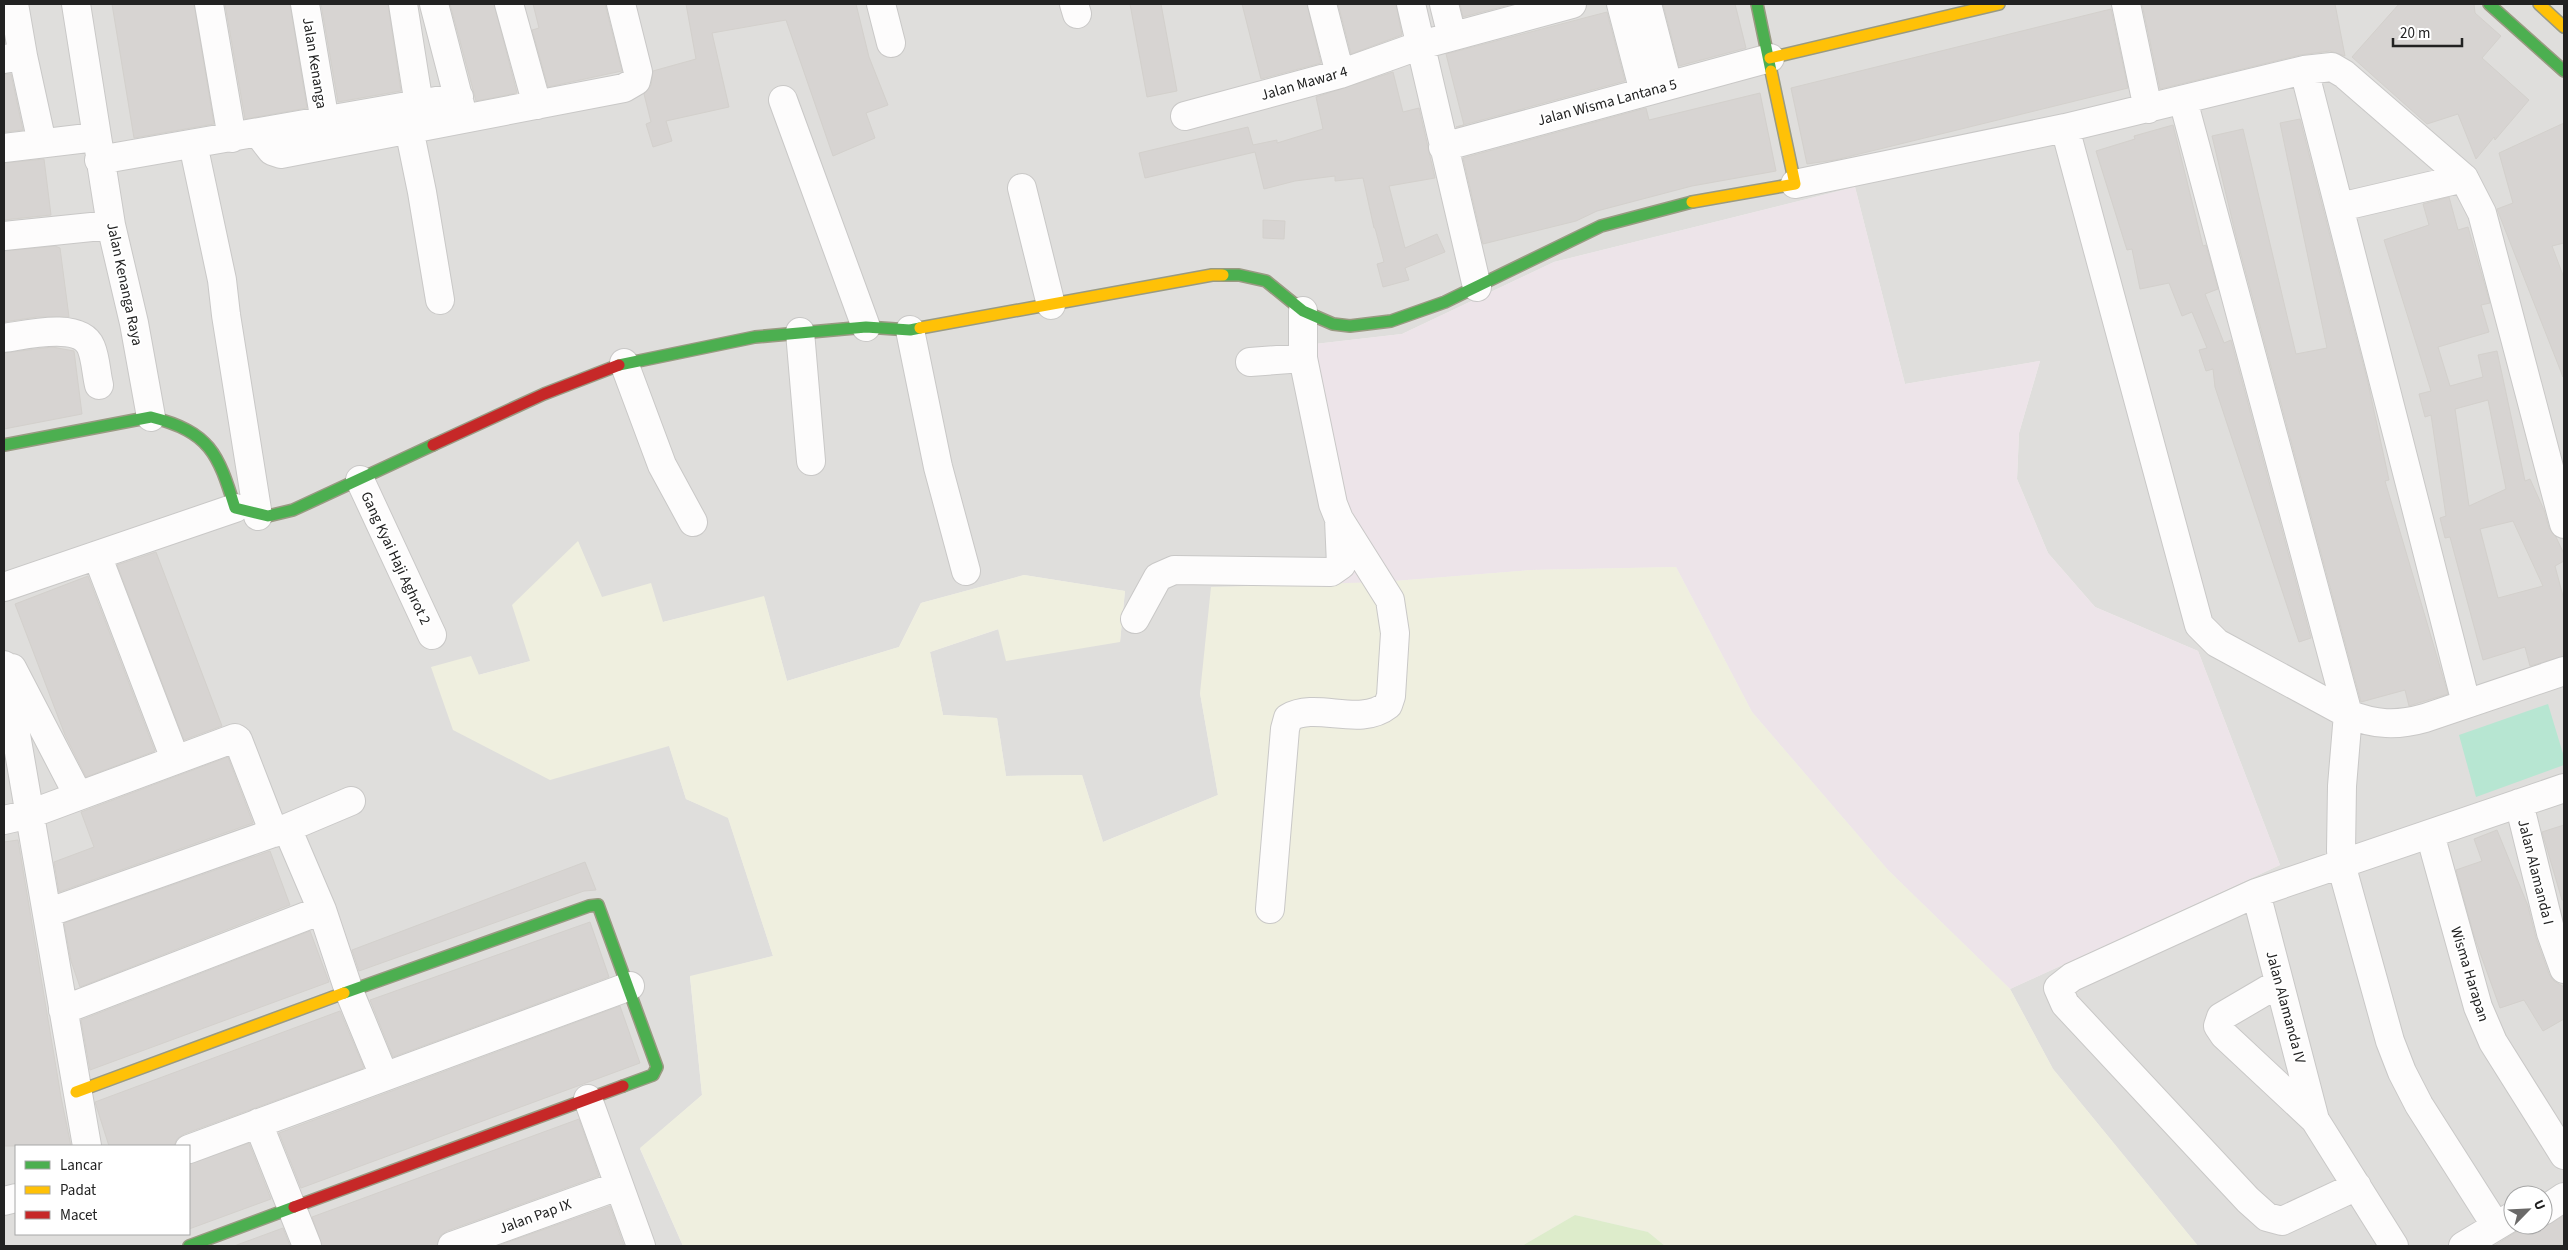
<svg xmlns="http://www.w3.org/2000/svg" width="2568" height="1250" font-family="'Source Sans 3',sans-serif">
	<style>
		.residential { fill: #dfdedc; fill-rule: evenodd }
		.industrial { fill: #ede4e9 }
		.farmland { fill: #efefdf }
		.grass { fill: #ddeccb }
		.pitch { fill: #b7e6d2 }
		.building { fill: #d7d4d2; stroke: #d3d0cc; fill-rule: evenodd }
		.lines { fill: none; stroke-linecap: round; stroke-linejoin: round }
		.street-casing { stroke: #c9c8c7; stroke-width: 30 }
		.fast-casing { stroke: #999a82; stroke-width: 14 }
		.slow-casing { stroke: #999a82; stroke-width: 14 }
		.jam-casing { stroke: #999a82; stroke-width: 14 }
		.street { stroke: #fdfcfc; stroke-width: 28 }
		.fast { stroke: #4caf50; stroke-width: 11 }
		.slow { stroke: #ffc107; stroke-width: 11 }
		.jam { stroke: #c62828; stroke-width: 11 }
		.labels { text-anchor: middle; stroke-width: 4; stroke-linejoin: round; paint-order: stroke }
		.street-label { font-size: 15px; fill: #222; stroke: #fff }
	</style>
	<rect width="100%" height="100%" fill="#f0eeeb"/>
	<path class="residential" d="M4 4H2564V1246H2198L2053 1069 2010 989 2280 865 2198 651 2095 607 2048 553 2017 479 2019 433 2040 361 1905 384 1855 187 1554 262 1402 334 1315 344 1337 584 1200 693 1218 795 1103 842 1082 775 1006 776 997 718 943 715 930 652 999 629 1120 642 1125 591 1024 575 921 603 899 647 787 681 764 597 663 622 602 598 578 542 531 661 478 675 431 667 550 779 669 745 686 799 728 817 773 956 690 977 702 1095 640 1149 683 1246H4ZM16 1146H189V1234H16ZM2513 1195H2543V1225H2513Z"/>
	<path class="industrial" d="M1855 187 1905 384 2040 361 2019 433 2017 479 2048 553 2095 607 2198 651 2280 865 2010 989 1888 870 1752 712 1676 567 1531 570 1382 582 1337 584 1315 344 1402 334 1554 262Z"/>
	<path class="farmland" d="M578 541 602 597 651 583 663 622 764 596 787 681 899 647 921 603 1024 575 1125 591 1120 642 1006 661 998 629 930 652 943 715 997 718 1006 776 1082 775 1103 842 1218 795 1200 693 1211 587 1382 582 1531 570 1676 567 1752 712 1888 870 2010 989 2053 1069 2198 1246H1665L1648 1232 1575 1215 1522 1246H683L640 1148 702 1095 690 976 773 956 728 818 686 799 669 746 550 780 453 730 431 667 471 656 479 675 530 661 512 605Z"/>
	<path class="grass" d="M1575 1215 1648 1232 1665 1246H1522Z"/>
	<path class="pitch" d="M2548 704 2564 757V765L2476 797 2459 735Z"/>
	<path class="building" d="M112 4H194L214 124 134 138Z
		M225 4H290L307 108 245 119Z
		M321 4H388L401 91 338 102Z
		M450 4H494L517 93 476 101Z
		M533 4H605L622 71 548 87 532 30 539 28Z
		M686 4H856L869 57 888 105 866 113 875 138 833 156 786 20 712 33 729 107 666 121 672 141 653 147 646 124 651 122 644 94 651 85 653 71 696 59Z
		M1130 4H1161L1177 91 1147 97Z
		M1242 4H1307L1321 63 1261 79Z
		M1338 4H1396L1402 35 1351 54Z
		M1460 4H1513L1463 17Z
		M1663 4H1735L1746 48 1679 66Z
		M2142 4H2335L2345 56 2330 51 2300 55 2160 89Z
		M2399 4H2474L2475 13 2501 36 2482 58 2529 100 2495 140 2494 137 2476 159 2458 114 2427 124 2352 57Z
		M2111 9 2128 88 1835 160 1807 164 1791 88Z
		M1607 12 1625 81 1456 127 1464 125 1446 54Z
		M1393 72 1403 112 1419 108 1435 178 1389 186 1405 248 1437 234 1445 252 1405 268 1409 280 1383 287 1377 264 1384 262 1375 228H1374L1363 178 1335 181V176L1295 181 1264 189 1255 152 1145 178 1139 153 1248 127 1253 145 1277 140V143L1323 129 1316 97Z
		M4 74H11L23 130 4 132Z
		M1760 93 1776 171 1692 186 1597 211 1576 221 1483 244 1463 158 1646 108 1649 120Z
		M2300 119 2368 383 2389 480 2385 481 2448 694 2412 705 2409 706 2405 690 2361 702 2236 236 2212 136 2243 129 2296 354 2327 348 2280 123Z
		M2564 123V243L2552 246 2564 278 2563 377 2497 209 2513 203 2499 153Z
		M2173 125 2203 246 2206 245 2218 289 2205 294 2224 343 2231 340 2311 638 2299 642 2215 387 2213 369 2206 371 2199 350 2207 348 2192 312 2182 316 2169 283 2140 289 2132 249 2127 250 2096 151 2135 139 2134 136Z
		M44 159 51 215 4 220V163Z
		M2449 197 2458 230 2468 227 2490 303 2481 305 2489 332 2438 347 2450 386 2483 377 2478 355 2497 351 2525 481 2530 479 2544 510 2549 528 2556 537 2564 554V561L2555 566 2564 600V656L2530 666 2525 647 2483 660 2450 537 2445 538 2440 518 2446 516 2431 415 2425 417 2419 394 2431 391 2384 240 2429 225 2423 204ZM2488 400 2506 489 2469 506 2455 409ZM2513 521 2543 586 2498 598 2480 529Z
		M1263 220 1285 221 1284 239 1263 238Z
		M55 246 60 248 69 317H37L4 322V251Z
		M52 347 74 351 82 414 4 429V353Z
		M156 552 222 726 184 740 117 565Z
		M88 576 155 751 86 777 65 735 15 604Z
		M228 757 253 823 59 892 54 862 94 847 81 812Z
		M2564 825V900H2562L2542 832Z
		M2497 830 2528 906 2536 938 2549 974 2554 981 2564 987V1019L2543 1031 2524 1000 2500 1008 2474 936 2456 870 2482 861 2474 839Z
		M18 840 61 1097 71 1146H4V842Z
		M270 851 290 905 80 987 71 961 64 923Z
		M585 862 596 890 584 891 359 971 352 950Z
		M590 922 609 977 393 1057 370 1000Z
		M310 931 329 982 90 1070 81 1020Z
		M620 1006 640 1063 301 1188 279 1133Z
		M340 1011 364 1068 184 1134 177 1139 174 1146H109L95 1102Z
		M579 1119 599 1176 447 1231 440 1236 437 1246H322L312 1217Z
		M249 1143 271 1199 189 1229V1164Z
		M610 1206 624 1246H497Z
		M2564 1216V1246H2494L2527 1225 2544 1226Z
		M283 1228 290 1246H234Z"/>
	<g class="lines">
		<defs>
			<path id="street" d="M14 4 23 56
				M76 4 111 225 134 323 151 417
				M209 4 232 138
				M305 4 325 122
				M403 4 419 105
				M434 4 463 116
				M509 4 537 105
				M881 4 891 43
				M1074 4 1077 14
				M1322 4 1340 74
				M1411 4 1477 287
				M1444 4 1452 36
				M1621 4 1644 92
				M1647 4 1668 85
				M2126 4 2148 109
				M4 59 23 56 42 143
				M2304 70 2466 703
				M783 100 866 327
				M2183 100 2348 714 2342 786 2341 851
				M406 114 422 192 440 300
				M1185 116 1340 74 1421 45 1572 4
				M2065 128 2199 625 2217 643 2348 714C2375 725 2397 726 2425 718L2564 671
				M258 133 272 151 281 154 624 88 636 81 638 72 621 4
				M193 144 222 280 226 315 258 516
				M1443 147 1770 58
				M4 148 96 137
				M99 160 459 97
				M1795 184 2065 128 2304 70 2332 67 2344 74 2464 178 2482 213 2564 524
				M1022 188 1051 305
				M2340 207 2464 178
				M4 236 111 225
				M910 330 938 467 966 571
				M800 332 811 461
				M4 338C26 335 80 321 91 347 96 359 96 373 99 385
				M1250 362 1303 358
				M624 363 662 465 693 522
				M360 480 432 635
				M97 555 175 759
				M4 587 235 508
				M1135 619 1158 577 1174 570 1331 572 1341 565 1339 519 1333 504 1303 358V311
				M4 665 87 1146
				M12 668 78 795
				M2519 803 2551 933 2564 969
				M4 820 30 814 235 738 238 740 274 833
				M287 828 351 801
				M2430 834 2478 1007 2493 1042 2564 1155
				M2341 864 2390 1041 2402 1072 2419 1105 2496 1226
				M2256 893 2315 1120
				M1270 909 1285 729 1288 718C1317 701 1359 728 1388 705L1391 696 1395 633 1390 600 1339 519
				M47 913 287 828 322 910 349 991 384 1076
				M2279 983 2221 1017 2218 1026 2224 1035 2315 1120 2394 1246
				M63 1010 322 910
				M588 1099 641 1246
				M258 1123 307 1246
				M189 1149 630 986
				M2357 1186 2282 1221 2267 1217 2248 1200 2065 1004 2058 988 2072 977 2256 893 2564 788
				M4 1201 16 1198
				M2543 1211 2564 1197
				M452 1246 618 1186
				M2463 1246 2513 1216"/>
			<path id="fast" d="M1757 4 1771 71
				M2489 4 2564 71
				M1223 275H1239L1266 281 1303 311 1333 324 1350 326 1391 321 1445 302 1601 226 1692 202
				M619 365 755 337 866 327 910 330 920 328
				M4 445 151 417C210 432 218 453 235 508L268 516 293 510 433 445
				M344 993 589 906 598 905 657 1067 653 1075 623 1086
				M189 1246 294 1207"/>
			<path id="slow" d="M2539 4 2564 27
				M1770 58 1999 4
				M1692 202 1795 184 1771 71
				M920 328 1212 275H1223
				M76 1092 344 993"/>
			<path id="jam" d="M433 445 544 394 619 365
				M294 1207 623 1086"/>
		</defs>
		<use href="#street" class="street-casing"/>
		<use href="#fast" class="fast-casing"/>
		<use href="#slow" class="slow-casing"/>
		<use href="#jam" class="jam-casing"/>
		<use href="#street" class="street"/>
		<use href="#fast" class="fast"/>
		<use href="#slow" class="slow"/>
		<use href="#jam" class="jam"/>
	</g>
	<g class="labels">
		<g class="street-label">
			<text transform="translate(315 63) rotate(81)" y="5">Jalan Kenanga</text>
			<text transform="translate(1304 83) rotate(-16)" y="5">Jalan Mawar 4</text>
			<text transform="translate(1607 102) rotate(-15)" y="5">Jalan Wisma Lantana 5</text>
			<text transform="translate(125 284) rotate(78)" y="5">Jalan Kenanga Raya</text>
			<text transform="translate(396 558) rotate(65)" y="5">Gang Kyai Haji Aghrot 2</text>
			<text transform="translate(2536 872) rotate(76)" y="5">Jalan Alamanda I</text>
			<text transform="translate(2470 974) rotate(73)" y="5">Wisma Harapan</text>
			<text transform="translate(2286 1007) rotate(75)" y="5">Jalan Alamanda IV</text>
			<text transform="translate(535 1216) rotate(-20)" y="5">Jalan Pap IX</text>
		</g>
	</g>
	<rect width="2568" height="1250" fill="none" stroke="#222222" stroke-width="10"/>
	<rect x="15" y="1145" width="175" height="90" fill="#ffffff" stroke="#a7a7a7"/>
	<rect x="25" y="1161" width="25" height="8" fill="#4caf50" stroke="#a7a7a7"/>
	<text x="60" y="1170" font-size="15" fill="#222222">Lancar</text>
	<rect x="25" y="1186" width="25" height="8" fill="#ffc107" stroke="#a7a7a7"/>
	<text x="60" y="1195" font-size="15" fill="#222222">Padat</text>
	<rect x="25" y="1211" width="25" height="8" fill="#c62828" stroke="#a7a7a7"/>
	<text x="60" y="1220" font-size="15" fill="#222222">Macet</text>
	<g transform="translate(2528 1210) rotate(66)"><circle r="24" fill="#ffffff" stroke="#a7a7a7"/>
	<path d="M0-4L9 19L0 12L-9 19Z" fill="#6a6968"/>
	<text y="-8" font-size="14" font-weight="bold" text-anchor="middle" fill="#222222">U</text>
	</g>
	<path d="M2393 38v8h69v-8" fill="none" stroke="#222222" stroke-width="2.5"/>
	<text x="2400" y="38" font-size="15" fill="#222222" stroke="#ffffff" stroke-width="4" paint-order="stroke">20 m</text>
</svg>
